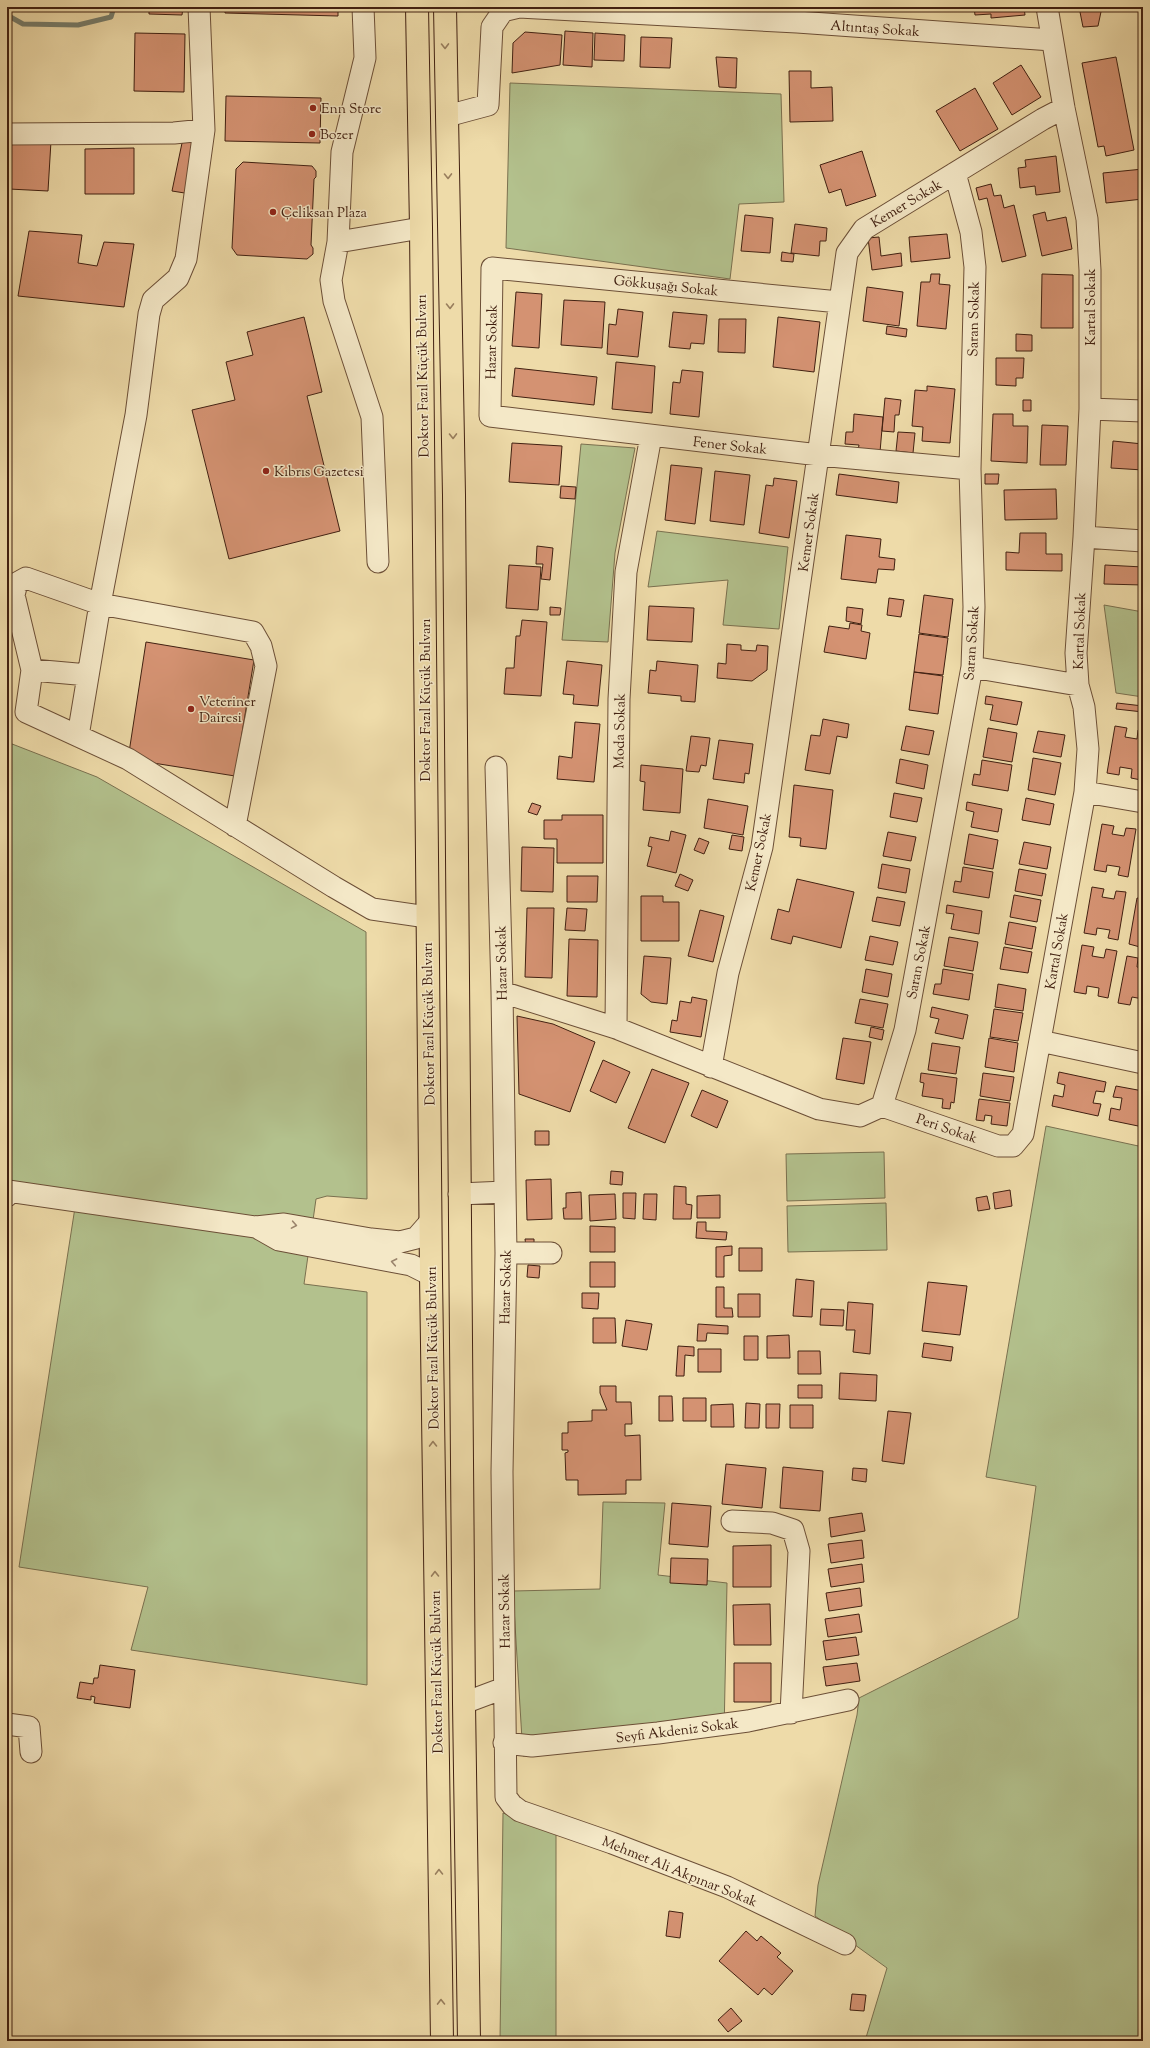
<svg xmlns="http://www.w3.org/2000/svg" width="1150" height="2048" font-family="'Sorts Mill Goudy',serif">
	<style>
		.green { fill: #b3c18d; stroke: #7a704f }
		.lines { fill: none; stroke-linecap: round; stroke-linejoin: round }
		.stream { stroke: #767d6c; stroke-width: 5 }
		.building { fill: #d49272; stroke: #412011 }
		.minor-casing { stroke: #6c4f37; stroke-width: 23 }
		.highway-casing { stroke: #412011; stroke-width: 24 }
		.minor { stroke: #f4e8c7; stroke-width: 21 }
		.highway { stroke: #eedba9; stroke-width: 22 }
		.oneway { stroke: #987e5d }
		.oneway2 { stroke: #9a846c }
		.poi-dot { fill: #8f2418; stroke: #f4e8c7; stroke-width: 1.5 }
		.labels { text-anchor: middle; stroke-width: 3; stroke-linejoin: round; paint-order: stroke }
		.street-label { font-size: 14px; fill: #412011; stroke: #f4e8c7 }
		.poi-label { font-size: 14px; fill: #412011; stroke: #f4e8c7; text-anchor: start }
	</style>
	<rect width="100%" height="100%" fill="#eedba9"/>
	<filter id="stains"><feTurbulence type="fractalNoise" baseFrequency=".005" numOctaves="4"/><feColorMatrix values="0 0 0 0 .2 0 0 0 0 .09 0 0 0 0 .02 0 0 0 .5 -.17"/></filter>
	<radialGradient id="worn" r=".72"><stop offset=".6" stop-color="#630" stop-opacity="0"/><stop offset="1" stop-color="#630" stop-opacity=".3"/></radialGradient>
	<path class="green" d="M510 83 781 94 784 202 739 204 730 279 506 248Z
		M581 444 635 448 615 553 608 642 562 640Z
		M657 531 788 547 779 629 723 625 728 580 648 587Z
		M1104 605 1143 612V697L1116 693Z
		M7 742 97 777 366 932 367 1199 327 1196 316 1199 304 1284 367 1292V1685L131 1650 148 1587 19 1567 76 1201 8 1191 11 1165 7 1164Z
		M1046 1126 1143 1147V2041H865L887 1968 815 1916 818 1885 857 1715 859 1698 1018 1618 1036 1486 986 1477Z
		M884 1152 885 1198 787 1201 786 1154Z
		M886 1203 887 1250 788 1252 787 1206Z
		M603 1502 665 1503 658 1575 727 1583 724 1735 523 1756 513 1591 600 1589Z
		M503 1813 556 1830V2041H500Z"/>
	<g class="lines">
		<path class="stream" d="M7 15 23 24 78 25 111 17 114 7"/>
	</g>
	<path class="building" d="M149 7H183L182 15 149 14Z
		M225 7H338V16L225 13Z
		M974 7H1024L1025 15 991 18V14L975 15Z
		M1079 7H1102L1098 26 1083 27Z
		M565 31 593 33 592 67 563 65Z
		M525 32 562 35 560 65 512 73 513 43Z
		M135 33 185 34 184 92 134 91Z
		M595 33 625 35 624 61 594 60Z
		M641 37 672 38 670 68 640 67Z
		M716 57 737 58 736 88 719 87Z
		M1116 57 1134 150 1106 156 1104 146 1098 147 1082 63Z
		M1021 65 1041 97 1012 115 993 83Z
		M789 71H811V88L832 87 833 121 790 122Z
		M975 88 998 129 960 151 936 111Z
		M226 96 321 98 320 143 225 141Z
		M200 131 191 194 172 191 182 143Z
		M12 138 51 141 48 191 9 189Z
		M134 148V194H85V149Z
		M862 151 876 196 846 206 841 189 829 193 820 165Z
		M1056 156 1060 192 1036 195 1035 186 1020 188 1018 168 1026 167 1025 160Z
		M243 162 312 166 316 171V177L314 179 311 245 313 248V254L307 259 237 255 232 248 236 169Z
		M1143 169V199L1106 203 1103 173Z
		M991 184 994 196 1001 195 1004 208 1014 205 1026 256 1002 262 987 198 979 200 976 188Z
		M1045 212 1047 221 1066 217 1072 249 1042 256 1033 215Z
		M745 215 773 218 770 253 741 251Z
		M795 224 827 228 826 241H820L819 256 791 253Z
		M29 231 82 235 78 263 97 266 104 242 134 244 124 307 18 296Z
		M947 234 950 258 911 262 909 237Z
		M879 237 881 256 901 253 902 266 872 270 868 238Z
		M782 252 794 254 793 262 781 261Z
		M931 274H940L939 284 950 285 946 329 917 326 921 282H930Z
		M1042 274 1073 275V328H1041Z
		M867 287 903 292 899 326 863 321Z
		M516 292 542 294 539 348 512 346Z
		M564 300 605 302 602 348 561 345Z
		M618 309 643 312 638 357 607 354 609 324 616 325Z
		M673 312 707 315 704 344 691 343 690 349 669 347Z
		M304 317 322 392 307 396 340 531 229 559 192 410 235 400 226 362 253 355 247 332Z
		M778 317 820 322 814 372 773 367Z
		M719 319H746L745 353 718 352Z
		M887 326 907 329 906 337 886 334Z
		M1016 334 1032 335V351H1016Z
		M996 358H1024L1023 378H1016V386L996 385Z
		M616 362 655 366 652 413 612 409Z
		M515 368 597 377 594 405 512 396Z
		M682 370 703 372 699 417 670 414 673 382 680 383Z
		M927 386 955 389 950 443 922 441 923 427 912 426 915 390 927 391Z
		M885 398 901 400 899 415H895L894 432 882 431Z
		M1023 400H1031V411H1023Z
		M854 414 883 417 880 452 858 450 859 445 845 444 846 432H853Z
		M993 414H1013V426H1028L1027 463 991 461Z
		M1042 425 1068 426 1066 465H1040Z
		M898 432 915 433 913 453 896 451Z
		M1113 441 1143 444V470L1111 468Z
		M512 443 562 446 559 485 509 482Z
		M671 465 702 468 695 524 665 520Z
		M715 471 750 475 744 525 710 521Z
		M839 474 899 482 897 503 836 495Z
		M985 474H999L998 484H985Z
		M774 478 797 481 789 538 759 533 766 485 773 486Z
		M561 486 576 487 575 499 560 498Z
		M1056 489 1057 519 1005 520 1004 490Z
		M1020 533H1046V554H1062V571L1006 570V552L1019 553Z
		M846 535 881 539 879 557 895 559 894 570 878 569 876 583 841 579Z
		M537 546 553 548 550 580 541 579 543 564H536Z
		M509 565 541 567 538 610 506 608Z
		M1105 565 1143 567V585L1104 584Z
		M924 595 953 599 948 637 919 633Z
		M889 598 904 600 901 617 887 615Z
		M649 606 694 608 692 642 647 640Z
		M550 607 561 608 560 615H550Z
		M847 607 863 609 861 624 846 621Z
		M522 620 547 622 541 696 504 694 506 668H514L516 636H520Z
		M850 623 862 625 861 631 870 633 866 659 824 652 829 626 849 629Z
		M919 634 948 638 943 675 914 672Z
		M146 642 254 660 235 776 128 759Z
		M727 644 741 645V650L756 651 757 645 768 646 767 670 752 681 717 678 718 663 726 664Z
		M567 661 602 665 598 706 573 704 574 695 563 694Z
		M657 661 698 665 695 702 681 701V696L648 693 650 670 656 671Z
		M914 672 943 676 938 714 909 710Z
		M986 696 1022 702 1017 725 990 720 993 705 985 704Z
		M1117 703 1143 706V712L1116 709Z
		M823 719 849 724 847 738 837 736 830 774 805 770 811 735 820 736Z
		M575 722 600 724 594 782 557 779 559 756 572 758Z
		M906 726 934 731 929 755 901 750Z
		M1115 726 1127 728 1125 737 1137 739 1138 730 1143 731V769L1141 780 1131 778 1132 769 1120 767 1119 775 1107 773Z
		M988 728 1017 733 1012 762 983 757Z
		M1038 731 1065 735 1061 757 1033 752Z
		M691 736 710 738 706 766 701 765 699 772 686 771Z
		M719 740 753 744 749 774 745 773 744 783 713 779Z
		M1033 758 1061 763 1055 795 1028 790Z
		M900 759 928 765 924 789 896 783Z
		M982 760 1012 765 1008 791 972 785 974 774 980 775Z
		M641 765 683 769 680 813 643 810 645 782 640 781Z
		M794 785 833 790 826 849 800 846 801 838 789 837Z
		M894 793 922 798 917 822 890 817Z
		M1026 798 1054 804 1050 825 1022 820Z
		M708 799 748 806 743 835 704 828Z
		M967 802 1002 809 998 832 971 827 974 812 966 810Z
		M532 803 541 806 537 815 528 812Z
		M562 815H603V863H557V839H544V820H562Z
		M1102 824 1114 826 1112 834 1124 836 1126 828 1136 829 1128 877 1118 875 1120 867 1107 865 1106 872 1094 870Z
		M671 831 686 835 676 873 647 866 652 847 648 846 650 837 669 841Z
		M888 832 916 837 911 861 883 856Z
		M969 834 998 840 993 869 964 864Z
		M732 835 744 837 742 851 729 849Z
		M699 838 709 842 704 854 694 850Z
		M1024 842 1051 847 1047 869 1019 864Z
		M522 847 554 848 553 892 521 891Z
		M1143 856V882L1139 881Z
		M882 864 910 869 906 893 878 888Z
		M963 867 993 872 989 898 953 892 955 881 961 882Z
		M1019 869 1046 874 1042 896 1015 891Z
		M680 874 693 880 688 891 675 886Z
		M567 876H598L597 902H567Z
		M797 879 854 892 841 948 793 936 791 944 771 939 778 909 789 912Z
		M1092 887 1104 889 1102 897 1114 899 1116 891 1126 892 1118 940 1108 938 1110 930 1097 928 1096 935 1084 933Z
		M1014 895 1041 900 1037 922 1010 917Z
		M641 896H663V902H679V941H641Z
		M877 897 905 902 900 926 872 921Z
		M1137 898 1143 899V939L1140 947 1129 944Z
		M947 905 982 911 979 934 951 929 954 914 946 913Z
		M527 908H554L552 978 525 977Z
		M567 908 587 909 585 931 565 930Z
		M700 910 724 916 713 962 688 956Z
		M1009 922 1036 927 1032 949 1005 944Z
		M870 936 898 942 893 965 865 960Z
		M949 937 978 942 973 971 944 966Z
		M569 939 598 940 597 997 567 996Z
		M1082 945 1094 947 1092 956 1104 958 1106 949 1117 951 1108 998 1098 996 1099 988 1087 986 1086 994 1074 992Z
		M1004 947 1032 952 1028 973 1000 969Z
		M644 956 671 958 667 1004 651 1002 641 994Z
		M1127 956 1138 958 1137 967 1143 968V999L1132 997 1130 1005 1118 1003Z
		M866 969 892 974 888 997 862 992Z
		M943 969 973 974 969 1000 933 994 935 984H941Z
		M998 984 1026 989 1023 1011 995 1007Z
		M692 997 707 1000 701 1037 670 1032 672 1020 677 1021 680 1001 691 1003Z
		M860 999 888 1004 883 1028 855 1023Z
		M932 1007 968 1015 963 1039 935 1033 939 1019 930 1017Z
		M994 1009 1023 1013 1018 1041 990 1037Z
		M517 1016 553 1024 595 1042 570 1112 519 1094Z
		M871 1027 884 1030 882 1040 869 1037Z
		M843 1038 871 1042 864 1084 836 1079Z
		M989 1038 1018 1043 1014 1072 985 1067Z
		M932 1043 960 1047 956 1074 928 1070Z
		M603 1060 630 1072 616 1103 590 1091Z
		M652 1069 689 1083 665 1143 628 1128Z
		M1059 1072 1106 1082 1104 1092 1096 1091 1093 1103 1101 1104 1098 1116 1052 1106 1054 1095 1063 1097 1065 1085 1057 1083Z
		M921 1073 957 1078 954 1103 951 1102 950 1109 942 1108 943 1099 922 1096 924 1083 920 1082Z
		M983 1073 1014 1077 1010 1101 980 1096Z
		M1116 1086 1143 1091V1127L1109 1120 1111 1108 1120 1110 1122 1098 1113 1097Z
		M702 1090 728 1101 717 1128 691 1116Z
		M979 1099 1010 1103 1007 1126 991 1124 992 1116 985 1115 984 1121 976 1120Z
		M535 1131H549V1145H535Z
		M611 1171 623 1172 622 1185 610 1184Z
		M551 1179 552 1219 527 1220 526 1180Z
		M674 1186 686 1187V1204L692 1205 691 1219H673Z
		M1010 1190 1012 1206 995 1209 993 1193Z
		M581 1192 582 1219H564L563 1208H566V1193Z
		M623 1193H636L635 1219 623 1218Z
		M615 1194 616 1219 590 1221 589 1195Z
		M644 1194H657L656 1220 643 1219Z
		M720 1195V1218H697V1196Z
		M987 1196 990 1209 978 1211 976 1198Z
		M697 1222H706V1231L727 1232 726 1240 696 1238Z
		M590 1226 615 1227V1252H590Z
		M525 1239H534V1246L526 1247Z
		M732 1246V1255L724 1256V1277H716V1247Z
		M739 1248H762V1271H739Z
		M590 1262H615V1287H590Z
		M528 1265 540 1266 539 1278 527 1277Z
		M796 1279 814 1281 812 1317 793 1316Z
		M928 1282 967 1286 960 1335 922 1331Z
		M716 1287H724V1308H732L733 1317H716Z
		M582 1293H599L598 1309 582 1308Z
		M738 1294H760V1317H738Z
		M848 1302 873 1304 870 1354 853 1352 855 1330H846Z
		M821 1309 844 1310 843 1326 820 1325Z
		M593 1318H615L616 1343H593Z
		M626 1320 652 1324 647 1350 622 1346Z
		M698 1324 728 1326V1334L707 1333 706 1341H697Z
		M789 1335 790 1358H767V1336Z
		M744 1336H758V1360H744Z
		M924 1343 953 1347 951 1361 922 1357Z
		M678 1346 694 1347V1356L685 1355 684 1376H676Z
		M698 1349H721V1372H698Z
		M798 1351H820L821 1374H798Z
		M840 1373 877 1375 876 1401 839 1399Z
		M798 1385H822V1398H798Z
		M600 1386H616V1402H631L632 1424H625V1436L640 1435 641 1480H626V1494L578 1495V1480H566L565 1453 568 1452V1450H562V1433H568V1422L592 1421V1410H607L600 1393Z
		M659 1396H672L673 1421H659Z
		M683 1398H706V1421H683Z
		M746 1403 760 1404 759 1428H745Z
		M733 1404 734 1427H711V1405Z
		M766 1404H780L779 1428H766Z
		M790 1405H813V1428H790Z
		M888 1411 911 1413 904 1464 882 1461Z
		M726 1464 766 1468 762 1508 722 1504Z
		M783 1467 823 1471 820 1511 780 1508Z
		M853 1468 867 1469 866 1482 852 1480Z
		M672 1503 711 1506 708 1547 669 1544Z
		M862 1513 865 1531 831 1537 829 1518Z
		M862 1540 864 1558 831 1563 828 1544Z
		M771 1545V1587H733V1546Z
		M671 1558 708 1559 707 1585 670 1583Z
		M862 1564 864 1582 831 1587 828 1569Z
		M860 1588 862 1606 829 1611 826 1593Z
		M770 1604 771 1645H734L733 1605Z
		M859 1614 862 1632 828 1637 825 1619Z
		M856 1637 859 1655 826 1660 823 1641Z
		M734 1663H771V1702H734Z
		M857 1663 860 1681 826 1686 823 1667Z
		M100 1665 135 1670 130 1708 94 1703 95 1697 91 1696V1700L77 1698 80 1682 93 1684 94 1678H98Z
		M669 1911 683 1913 680 1938 666 1936Z
		M746 1931 757 1941 761 1936 781 1953 777 1957 793 1971 772 1995 764 1988 758 1995 719 1961Z
		M852 1994 866 1995 864 2011 850 2010Z
		M731 2008 742 2021 728 2032 718 2020Z"/>
	<g class="lines">
		<defs>
			<path id="minor" d="M363 7 365 58 342 152 338 242 331 280 334 301 372 417 378 562
				M447 116 488 105 492 27 503 11 519 7 797 22 1052 40
				M7 134 174 133 204 130
				M338 242 421 228
				M839 302 492 268 490 416 819 455 970 469
				M1090 409 1143 411
				M1084 537 1143 541
				M972 667 1078 685
				M32 670 88 675
				M78 736 100 604 136 415 149 314 153 300 178 278 186 259 204 130 199 7
				M496 767 502 992 506 1253 502 1472 506 1797 512 1805 520 1811 612 1843 727 1887 845 1944
				M1085 792 1143 802
				M235 826 266 666 261 646 253 632 100 604 26 578 17 583 14 595 32 670 26 712 128 759 334 887 372 909 427 917
				M502 992 616 1028 819 1109 860 1116 882 1106
				M616 1028 619 699 626 572 651 436
				M1040 1041 1143 1063
				M711 1067 728 973 762 847 847 253 864 229 1043 119 1064 108
				M882 1106 998 1146H1013L1023 1134 1085 792 1088 749 1084 707 1078 685 1076 653 1084 537 1090 409V270L1087 219 1064 108 1047 7
				M882 1106 905 1030 972 667 974 607 970 469 975 267 971 232 955 173
				M459 1194 505 1192
				M7 1196 8 1191 256 1227 284 1224 371 1239 400 1242 416 1238 430 1222
				M256 1227 279 1240 411 1265 431 1275
				M506 1253H551
				M732 1521 772 1523 793 1530 799 1551 791 1713
				M464 1703 504 1688
				M7 1724 29 1727 31 1752
				M504 1743 532 1746 658 1733 748 1721 848 1700"/>
			<path id="highway" d="M417 7 421 228 431 1275 442 2041
				M445 7 454 495 464 1703 469 2041"/>
		</defs>
		<use href="#minor" class="minor-casing"/>
		<use href="#highway" class="highway-casing"/>
		<use href="#minor" class="minor"/>
		<use href="#highway" class="highway"/>
	</g>
	<defs><path id="oneway-chevron" d="M-2-3.5L2.5 0L-2 3.5" fill="none" stroke-width="1.6" stroke-linecap="round" stroke-linejoin="round"/></defs>
	<g class="oneway">
		<use href="#oneway-chevron" transform="translate(445 46) rotate(89)"/>
		<use href="#oneway-chevron" transform="translate(448 176) rotate(89)"/>
		<use href="#oneway-chevron" transform="translate(450 306) rotate(89)"/>
		<use href="#oneway-chevron" transform="translate(453 436) rotate(89)"/>
		<use href="#oneway-chevron" transform="translate(433 1444) rotate(-91)"/>
		<use href="#oneway-chevron" transform="translate(435 1574) rotate(-91)"/>
		<use href="#oneway-chevron" transform="translate(439 1872) rotate(-91)"/>
		<use href="#oneway-chevron" transform="translate(441 2002) rotate(-91)"/>
	</g>
	<g class="oneway2">
		<use href="#oneway-chevron" transform="translate(294 1225) rotate(10)"/>
		<use href="#oneway-chevron" transform="translate(394 1262) rotate(-169)"/>
	</g>
	<g class="poi-dot">
		<circle cx="313" cy="108" r="4"/>
		<circle cx="312" cy="134" r="4"/>
		<circle cx="273" cy="212" r="4"/>
		<circle cx="266" cy="471" r="4"/>
		<circle cx="191" cy="709" r="4"/>
	</g>
	<g class="labels">
		<g class="street-label">
			<text transform="translate(875 28) rotate(4)" y="5">Altıntaş Sokak</text>
			<text transform="translate(906 203) rotate(-31)" y="5">Kemer Sokak</text>
			<text transform="translate(666 285) rotate(6)" y="5">Gökkuşağı Sokak</text>
			<text transform="translate(1090 307) rotate(-90)" y="5">Kartal Sokak</text>
			<text transform="translate(973 319) rotate(-89)" y="5">Saran Sokak</text>
			<text transform="translate(491 342) rotate(-89)" y="5">Hazar Sokak</text>
			<text transform="translate(422 376) rotate(-91)" y="5">Doktor Fazıl Küçük Bulvarı</text>
			<text transform="translate(730 445) rotate(6)" y="5">Fener Sokak</text>
			<text transform="translate(808 532) rotate(-82)" y="5">Kemer Sokak</text>
			<text transform="translate(1079 631) rotate(-88)" y="5">Kartal Sokak</text>
			<text transform="translate(971 643) rotate(-86)" y="5">Saran Sokak</text>
			<text transform="translate(425 700) rotate(-90)" y="5">Doktor Fazıl Küçük Bulvarı</text>
			<text transform="translate(619 731) rotate(-89)" y="5">Moda Sokak</text>
			<text transform="translate(758 852) rotate(-78)" y="5">Kemer Sokak</text>
			<text transform="translate(1056 951) rotate(-80)" y="5">Kartal Sokak</text>
			<text transform="translate(918 962) rotate(-79)" y="5">Saran Sokak</text>
			<text transform="translate(501 963) rotate(-91)" y="5">Hazar Sokak</text>
			<text transform="translate(428 1024) rotate(-91)" y="5">Doktor Fazıl Küçük Bulvarı</text>
			<text transform="translate(947 1128) rotate(19)" y="5">Peri Sokak</text>
			<text transform="translate(505 1287) rotate(-89)" y="5">Hazar Sokak</text>
			<text transform="translate(432 1348) rotate(-91)" y="5">Doktor Fazıl Küçük Bulvarı</text>
			<text transform="translate(504 1611) rotate(-91)" y="5">Hazar Sokak</text>
			<text transform="translate(436 1672) rotate(-91)" y="5">Doktor Fazıl Küçük Bulvarı</text>
			<text transform="translate(677 1730) rotate(-7)" y="5">Seyfi Akdeniz Sokak</text>
			<text transform="translate(680 1871) rotate(22)" y="5">Mehmet Ali Akpınar Sokak</text>
		</g>
		<g class="poi-label">
			<text x="321" y="113">Enn Store</text>
			<text x="320" y="139">Bozer</text>
			<text x="281" y="217">Çeliksan Plaza</text>
			<text x="274" y="476">Kıbrıs Gazetesi</text>
			<text x="199" y="706">Veteriner<tspan x="199" dy="16">Dairesi</tspan></text>
		</g>
	</g>
	<rect width="1150" height="2048" fill="none" stroke="#eedba9" stroke-width="24"/>
	<rect x="8" y="8" width="1134" height="2032" fill="none" stroke="#412011" stroke-width="2"/>
	<rect x="12" y="12" width="1126" height="2024" fill="none" stroke="#412011"/>
	<rect width="100%" height="100%" filter="url(#stains)"/>
	<rect width="100%" height="100%" fill="url(#worn)"/>
</svg>
